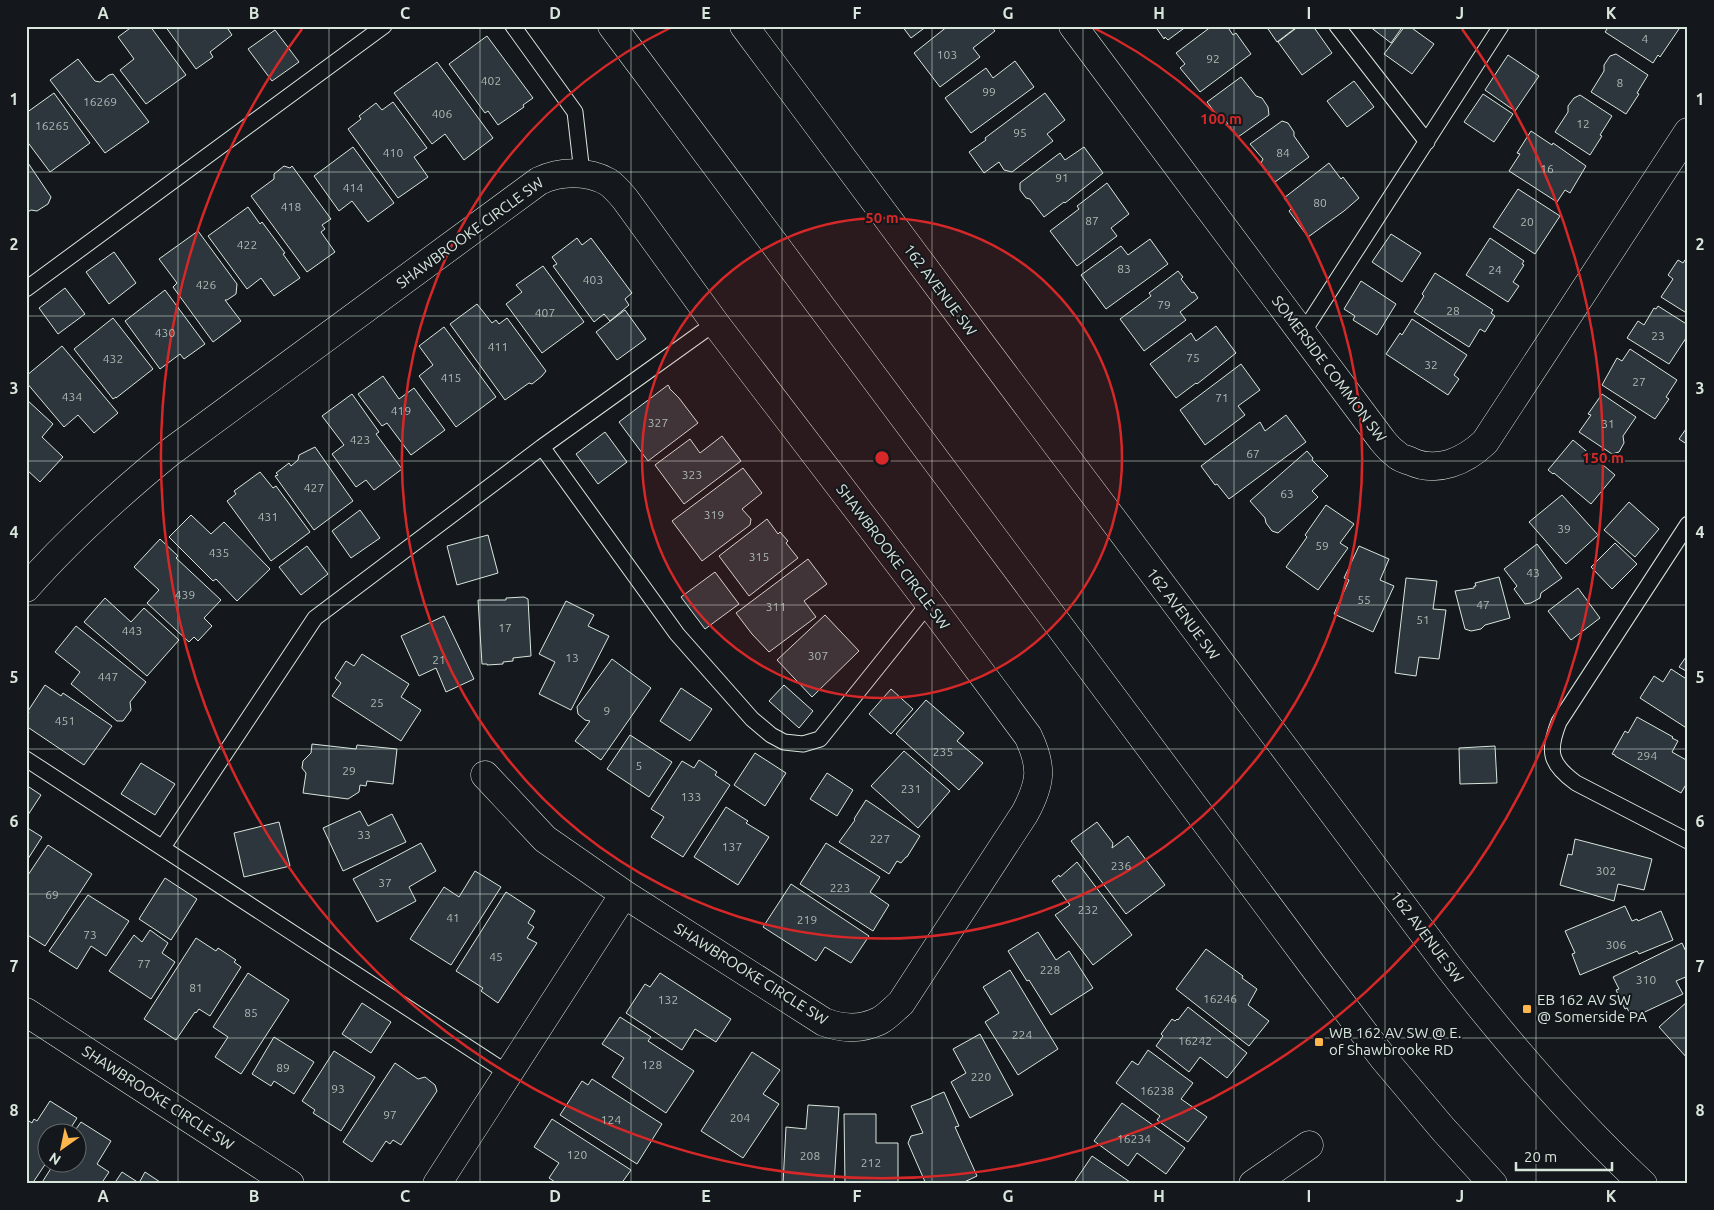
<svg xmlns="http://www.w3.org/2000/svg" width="1714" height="1210" font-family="Ubuntu,sans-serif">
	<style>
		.building { fill: #2c363c; stroke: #d8e6dc }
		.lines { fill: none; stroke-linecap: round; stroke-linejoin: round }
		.lane-casing { stroke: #d8e6dc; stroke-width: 17 }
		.street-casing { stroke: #d8e6dc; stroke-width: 29 }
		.secondary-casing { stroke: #d8e6dc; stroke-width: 29 }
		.lane { stroke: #14181c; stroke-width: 15 }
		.street { stroke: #14181c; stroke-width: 28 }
		.secondary { stroke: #14181c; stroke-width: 28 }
		.grid { fill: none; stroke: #d8e6dc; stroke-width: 1; stroke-opacity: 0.55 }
		.ring { fill: none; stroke: #d62828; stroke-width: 2.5 }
		.poi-dot { fill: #ffb74d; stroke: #14181c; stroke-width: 2 }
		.labels { text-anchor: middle; stroke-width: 4; stroke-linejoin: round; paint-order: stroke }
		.number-label { font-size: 12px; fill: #adbab4 }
		.street-label { font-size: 15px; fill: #d8e6dc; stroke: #14181c }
		.poi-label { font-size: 15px; fill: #d8e6dc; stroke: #14181c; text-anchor: start }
		.centre { fill: #d62828; stroke: #14181c; stroke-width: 2.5 }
		.ring-label { font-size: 15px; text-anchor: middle; font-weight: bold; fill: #d62828; stroke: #14181c; stroke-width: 4; stroke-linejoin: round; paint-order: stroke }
		.neatline { fill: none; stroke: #d8e6dc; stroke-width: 2 }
		.grid-label { font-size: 16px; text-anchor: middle; font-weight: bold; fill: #d8e6dc }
	</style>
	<rect width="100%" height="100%" fill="#14181c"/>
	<path class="building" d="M133 26H150L186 75 146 104 120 70 134 59 118 37Z
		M165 26H226L232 35 210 52 213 57 196 69Z
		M902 26H927L911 38Z
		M948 26H991L995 31 973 48 980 57 940 87 914 53Z
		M1155 26H1187L1168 40 1165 37 1164 39Z
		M1212 26H1227L1233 35 1236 33 1251 54 1200 92 1180 68 1185 64 1176 53Z
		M1266 26H1298L1277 42Z
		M1299 26H1313L1332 53 1302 75 1278 42Z
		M1369 26H1403L1391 43Z
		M1405 26H1409L1434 44 1412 74 1384 54Z
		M1609 26H1681L1660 57 1658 55 1653 63 1605 32Z
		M275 30 299 62 272 81 248 49Z
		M487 36 533 98 523 105 524 107 498 125 488 111 485 113 449 64Z
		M1616 54 1648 75 1637 93 1639 94 1626 114 1591 92 1604 71V65L1610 56Z
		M1508 55 1539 76 1515 111 1485 90Z
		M78 59 95 81 100 82 109 75 113 74 149 122 105 153 50 80Z
		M1015 61 1034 87 971 133 945 98 986 68 993 78Z
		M437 62 493 138 464 160 445 134 432 144 394 93Z
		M1241 77 1256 96 1262 98 1268 107 1269 115 1238 137 1225 120 1222 122 1207 102Z
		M1354 81 1374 107 1347 127 1327 101Z
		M54 93 90 143 50 172 26 140V113Z
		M1045 93 1065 120 1047 134 1053 141 1012 172 1004 170 999 162 984 173 969 152 986 140 985 138Z
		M1483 94 1513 114 1494 142 1464 122Z
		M1580 95 1612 116 1600 135 1602 136 1590 155 1555 132 1568 112V106L1574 98Z
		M393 102 427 148 414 157 428 177 398 198 348 129 361 119 359 116 376 103 382 110Z
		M1282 121 1288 123 1294 132V136L1309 157 1275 182 1261 163 1263 159 1250 144Z
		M1531 131 1552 145 1553 143 1586 166 1570 193 1565 190 1557 202 1509 171 1520 154 1517 153Z
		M353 147 394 203 368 222 352 201 339 211 314 176Z
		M1084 147 1103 173 1065 203 1064 202 1044 217 1030 199 1026 198 1020 190V183L1060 153 1065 160Z
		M26 160 51 197 48 204 37 211 31 210 26 213Z
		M1329 163 1341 179 1343 177 1359 198 1344 211 1308 237 1289 211 1292 208 1284 198Z
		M284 166 290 168 292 166 331 219 322 225 325 229 321 232 335 252 307 272 251 196 274 179V174Z
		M1107 183 1129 214 1111 228 1117 236 1077 266 1050 231 1079 209 1077 206Z
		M1518 189 1560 216 1535 254 1493 227Z
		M248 207 260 224 262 222 285 253 283 254 300 278 274 296 261 278 247 289 208 236Z
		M198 231 237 284 236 294 227 300H225L241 321 213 342 173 287 177 283 159 259Z
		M1391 234 1421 253 1402 282 1372 262Z
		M577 238 582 245 591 238 632 293 625 299 629 305 610 321 604 314 594 322 553 266 557 264 552 257Z
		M1490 238 1524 261 1522 264 1524 265 1513 282 1519 286 1508 302 1466 275Z
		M1150 239 1168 264 1106 309 1081 275 1121 246 1128 255Z
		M114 252 136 283 109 304 86 272Z
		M1678 260 1683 263 1685 260 1688 262V314L1661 297 1673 279 1668 275Z
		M543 266 584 322 542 353 506 304 522 292 516 285Z
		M1178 271 1183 277 1181 279 1192 293 1194 292 1198 298 1180 312 1186 320 1144 351 1120 319 1151 296 1149 293Z
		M1435 273 1493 310 1491 313 1495 316 1485 332 1480 329 1469 347 1414 312 1424 296 1422 294Z
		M1361 281 1396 304 1377 335 1353 320 1355 316 1344 309Z
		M65 288 85 314 58 334 39 308Z
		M165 290 205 344 184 359 180 354 160 369 125 321Z
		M477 304 492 323 496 320 499 324 507 318 546 371 542 376 532 384 529 383 505 400 450 324Z
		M1658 306 1688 325V335L1669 364 1627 338 1638 321 1644 325 1654 308 1656 309Z
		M625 310 646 339 617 360 596 332Z
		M113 318 153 369 116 398V397L113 399 74 349Z
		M1412 319 1467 355 1454 375 1459 379 1448 395 1386 354 1400 333 1402 335Z
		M1216 326 1236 353 1197 384 1196 383 1176 398 1150 364 1191 333 1196 341Z
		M444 327 496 397 456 427 419 376 433 365 419 346Z
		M62 346 118 413 94 433 78 415 64 427 26 382V376Z
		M1630 349 1677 380 1666 397 1669 399 1655 419 1602 385 1617 358 1622 361Z
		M1241 364 1260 390 1238 406 1245 415 1205 445 1180 410Z
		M383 376 399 399 414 388 445 430 411 455 387 423 382 426 358 394Z
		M668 385 670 388H669L679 398 698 423 648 461 619 422Z
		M352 394 379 432 376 434 402 469 374 490 366 480 356 487 332 454 344 445 322 416Z
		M1602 394 1636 417 1623 436 1624 443 1619 452 1612 454 1579 432 1591 415 1588 414Z
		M26 399 53 424 42 437 63 457 40 482 26 469Z
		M1286 415 1306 442 1229 499 1217 484 1215 485 1201 466 1260 422 1265 431Z
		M1688 426V445L1679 439Z
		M605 432 627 462 598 484 576 454Z
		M722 436 741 461 684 504 655 465 690 439 700 453Z
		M1573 440 1615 475 1591 504 1554 473 1553 474 1548 470Z
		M315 447 353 501 314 530 275 476 278 475 276 473 289 463 291 466 298 460 299 455Z
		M1307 451 1313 458 1312 460 1328 476 1312 491 1318 497 1314 501 1278 533 1272 531 1266 523 1265 518 1250 501Z
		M743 468 762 493 742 509 751 519 750 525 702 561 672 521Z
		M260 472 273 488 276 486 310 532 271 561 227 501 236 494 234 491Z
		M1562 495 1598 535 1566 564 1529 522Z
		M1629 502 1659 529 1635 557 1604 530Z
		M1326 505 1354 524 1340 543 1348 548 1318 590 1286 567 1307 537 1305 535Z
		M360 510 380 538 351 558 332 531Z
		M191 515 211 534 224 522 270 569 237 601 216 579 213 581 169 537Z
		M767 519 778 534 780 532 788 541 786 543 798 558 749 596 719 556Z
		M488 535 498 573 457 585 447 546Z
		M160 539 178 556 176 558 221 600 204 618 212 626 198 641 194 637 189 642 147 603 159 590 134 567Z
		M1615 543 1637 564 1612 589 1591 567Z
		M1537 544 1562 578 1541 593 1540 598 1531 603 1525 604 1514 589 1517 586 1504 569Z
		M307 546 328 574 301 595 279 567Z
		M1359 546 1389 559 1380 580 1394 586 1373 632 1334 614 1349 580 1344 578Z
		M808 559 827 584 804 601 816 617 769 652 752 634 736 613Z
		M715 572 739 604 705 629 681 597Z
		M1499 577 1510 618 1485 625 1481 629 1471 631 1465 629 1455 591 1474 588V586H1476L1475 583Z
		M1406 578 1437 581 1433 609 1446 610 1439 659 1419 657 1416 676 1395 673Z
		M1578 588 1600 618 1571 640 1548 611Z
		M524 597 528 599 531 656 513 658V661L503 662V664L487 665V664H482L478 600H506V598Z
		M105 598 131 622 144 608 179 640 147 676 84 622Z
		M566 601 594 615 588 626 609 636 571 710 539 694 555 662 539 654Z
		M825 615 859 651 812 697 777 660Z
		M444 616 474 679 446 692 436 668 419 676 401 636Z
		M76 626 146 682 130 702 131 710 123 721H117L71 684 80 672 55 652Z
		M362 654 409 684 401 697 421 710 401 741 332 696 341 683 335 678 346 661 354 666Z
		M1688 654V672L1679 667Z
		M612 659 651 688 601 760 575 741 590 721 585 720 578 714 577 707Z
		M1671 669 1688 680V729L1640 698 1654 676 1663 682Z
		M45 685 61 696 63 693 112 726 84 765 26 726V717L29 712 28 711Z
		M784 685 813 711 799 728 769 701Z
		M681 688 712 709 690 741 660 721Z
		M891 689 913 709 891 734 869 714Z
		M926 700 964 733 957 741 983 763 959 790 896 734Z
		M1637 717 1673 737 1672 738 1678 741 1672 752 1688 761V781L1681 793 1615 756V755L1612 754 1625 731 1628 733Z
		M630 735 672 762 649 797 607 769Z
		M312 744 356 749 357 745 397 749 393 784 367 781 366 786 360 785 359 792 348 799 303 793 306 773 302 768 303 761 311 753Z
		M1495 746 1497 783 1460 784 1459 748Z
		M904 751 950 791 918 828 871 786Z
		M755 753 786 773 765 806 734 785Z
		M699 760 717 772 715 775 730 785 683 857 651 837 664 817 651 809 682 761 694 768Z
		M141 763 175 784 155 815 121 794Z
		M827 773 853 790 837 816 810 799Z
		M26 785 41 795 26 818Z
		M866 800 920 836 907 857H906L901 863 897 861 889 874 839 842 855 820 854 819Z
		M726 807 748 821 746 823 769 837 738 885 694 857Z
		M360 811 368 826 392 814 406 842 343 871 323 828Z
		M279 822 290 866 244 877 234 833Z
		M1097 822 1113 843 1112 848 1128 836 1165 885 1126 914 1071 841Z
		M26 827 42 837 26 862Z
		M1575 839 1652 859 1644 890 1618 884 1614 901 1560 885 1568 854 1572 855Z
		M421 843 436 871 409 887 416 901 377 922 353 879Z
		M826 843 880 877 870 892 889 905 873 931 800 884Z
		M48 845 92 874 45 946 26 934V878Z
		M1077 862 1132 935 1093 965 1055 915 1070 905 1052 881 1059 875 1060 877Z
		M475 871 501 887 451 965 410 939 444 887 459 897Z
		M165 878 197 899 171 940 139 919Z
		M791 884 869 936 851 963 825 947 816 961 763 927Z
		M506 892 535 911 528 923 534 927 527 938 537 943 498 1003 481 991 483 988 456 971Z
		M88 895 129 921 106 956 91 946 77 969 49 951Z
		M1625 906 1632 921 1637 919 1638 921 1661 911 1673 940 1639 954 1637 951 1580 975 1572 954 1575 953 1565 931Z
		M150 930 168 943 162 953 175 962 151 999 109 971 134 935 142 942Z
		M1038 932 1056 960 1069 951 1093 988 1051 1015 1029 980 1027 981 1008 951Z
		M196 938 216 951 218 948 236 960 234 962 241 967 210 1016 199 1009 196 1013 195 1012 176 1040 144 1019Z
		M1682 943 1688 956V976L1676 981 1683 994 1632 1018 1627 1008 1625 1009 1616 990 1619 989 1613 977Z
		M1206 949 1243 976 1242 978 1257 989 1248 1005 1269 1021 1249 1046 1176 989Z
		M1010 970 1058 1049 1018 1075 985 1022 999 1013 983 987Z
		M248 973 289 1000 241 1074 215 1057 228 1037 213 1027Z
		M660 973 731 1019 716 1042 695 1029 682 1050 626 1013 645 984 650 987Z
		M1688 1001V1059L1659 1027Z
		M362 1003 391 1022 371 1053 342 1034Z
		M1188 1007 1247 1053 1227 1078 1200 1057 1189 1072 1156 1046 1163 1036 1161 1034 1172 1019 1175 1021 1177 1019 1178 1020Z
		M620 1017 651 1037 648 1041 694 1071 666 1113 612 1077 624 1058 602 1044Z
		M980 1034 1013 1095 970 1118 951 1082 966 1073 953 1049Z
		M274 1037 314 1062 294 1094 274 1081 271 1086 252 1074Z
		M1148 1050 1193 1083 1181 1099 1207 1117 1188 1142 1157 1120 1160 1116 1116 1083 1132 1061 1138 1065Z
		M334 1051 375 1077 341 1131 313 1113 315 1110 302 1101Z
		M752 1052 780 1070 763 1094 779 1104 743 1158 701 1131Z
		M395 1063 418 1079 425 1077 435 1085 437 1091 401 1145 393 1140 390 1144 386 1141 372 1162 343 1142Z
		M592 1079 662 1124 637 1164 560 1115 582 1081 588 1085Z
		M944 1092 959 1126 955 1127 977 1176 960 1184H926L908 1143 911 1136 923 1133 911 1106 932 1098V1097Z
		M50 1101 77 1118 68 1132H48V1160L32 1184H26V1119L32 1123 34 1119 37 1121Z
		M1122 1103 1185 1148 1166 1174 1137 1153 1128 1166 1094 1141Z
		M808 1105 839 1107 834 1184H783L786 1127 806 1129Z
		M844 1114H876V1143H898V1184H845Z
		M552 1119 631 1170 621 1184H558L549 1178 559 1163 534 1147Z
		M81 1122 111 1141 97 1164 109 1172 101 1184H41L55 1162H78V1132H74Z
		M1092 1156 1130 1182 1129 1184H1073Z
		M122 1172 139 1183 145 1172 163 1184H114Z"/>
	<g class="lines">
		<defs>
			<path id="lane" d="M513 26 575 112 582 173
				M1337 26 1427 142
				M26 289 384 26
				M1302 334 1501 26
				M542 447 677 634 752 719 771 735 784 742 803 744 820 739 929 603
				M1688 524 1559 722C1547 752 1550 764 1576 783L1688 841
				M26 759 509 1074
				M163 847 315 618 542 447 715 323"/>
			<path id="street" d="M1073 26 1382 440C1386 445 1390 450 1396 454 1399 458 1405 459 1410 461 1437 474 1465 461 1485 442L1688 132
				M26 588C69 539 118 495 169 453L539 181C560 171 587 170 608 182 614 186 620 193 625 199L715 323 929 603 1028 736C1043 767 1041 783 1025 813L901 1003C894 1009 887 1017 879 1021 860 1030 843 1029 824 1022L624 894 545 839 485 775
				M26 1012 290 1184
				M437 1184 624 894
				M1253 1184 1309 1145"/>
			<path id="secondary" d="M612 26 1313 966 1384 1059 1443 1129 1493 1184
				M744 26 982 345 1448 966C1508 1043 1571 1117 1643 1184"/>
		</defs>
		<use href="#lane" class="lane-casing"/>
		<use href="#street" class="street-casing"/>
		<use href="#secondary" class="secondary-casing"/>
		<use href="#lane" class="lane"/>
		<use href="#street" class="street"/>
		<use href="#secondary" class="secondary"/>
	</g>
	<path class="grid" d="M178 26V1184M329 26V1184M480 26V1184M631 26V1184M782 26V1184M932 26V1184M1083 26V1184M1234 26V1184M1385 26V1184M1536 26V1184M26 172H1688M26 316H1688M26 461H1688M26 605H1688M26 749H1688M26 894H1688M26 1038H1688"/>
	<circle cx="882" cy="458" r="240" fill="#d62828" fill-opacity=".12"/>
	<g class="ring">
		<circle cx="882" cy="458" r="240"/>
		<path d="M1092 27A480 480 0 1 1 672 27"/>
		<path d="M1462 29A721 721 0 1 1 302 29"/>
	</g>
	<g class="poi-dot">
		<rect x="1522" y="1004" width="10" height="10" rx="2.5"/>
		<rect x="1314" y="1037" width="10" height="10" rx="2.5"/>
	</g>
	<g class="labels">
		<g class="number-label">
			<text x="1645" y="43">4</text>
			<text x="947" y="59">103</text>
			<text x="1213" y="63">92</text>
			<text x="491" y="85">402</text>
			<text x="1620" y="87">8</text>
			<text x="989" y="96">99</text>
			<text x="100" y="106">16269</text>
			<text x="442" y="118">406</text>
			<text x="1583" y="128">12</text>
			<text x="52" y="130">16265</text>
			<text x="1020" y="137">95</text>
			<text x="393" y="157">410</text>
			<text x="1283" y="157">84</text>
			<text x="1547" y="173">16</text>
			<text x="1062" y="182">91</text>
			<text x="353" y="192">414</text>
			<text x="1320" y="207">80</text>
			<text x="291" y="211">418</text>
			<text x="1092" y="225">87</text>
			<text x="1527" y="226">20</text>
			<text x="247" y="249">422</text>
			<text x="1124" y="273">83</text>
			<text x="1495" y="274">24</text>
			<text x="593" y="284">403</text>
			<text x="206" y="289">426</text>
			<text x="1164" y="309">79</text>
			<text x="1453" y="315">28</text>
			<text x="545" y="317">407</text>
			<text x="165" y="337">430</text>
			<text x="1658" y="340">23</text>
			<text x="498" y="351">411</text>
			<text x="1193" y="362">75</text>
			<text x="113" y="363">432</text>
			<text x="1431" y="369">32</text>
			<text x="451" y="382">415</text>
			<text x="1639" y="386">27</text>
			<text x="72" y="401">434</text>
			<text x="1222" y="402">71</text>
			<text x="401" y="415">419</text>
			<text x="658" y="427">327</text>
			<text x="1608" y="428">31</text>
			<text x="360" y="444">423</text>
			<text x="1253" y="458">67</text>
			<text x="692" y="479">323</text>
			<text x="314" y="492">427</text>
			<text x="1287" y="498">63</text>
			<text x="714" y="519">319</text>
			<text x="268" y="521">431</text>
			<text x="1564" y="533">39</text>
			<text x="1322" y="550">59</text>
			<text x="219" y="557">435</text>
			<text x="759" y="561">315</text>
			<text x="1533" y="577">43</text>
			<text x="185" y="599">439</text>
			<text x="1364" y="604">55</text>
			<text x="1483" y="609">47</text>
			<text x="776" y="611">311</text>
			<text x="1423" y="624">51</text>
			<text x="505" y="632">17</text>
			<text x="132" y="635">443</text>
			<text x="818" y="660">307</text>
			<text x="572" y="662">13</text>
			<text x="439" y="664">21</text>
			<text x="108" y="681">447</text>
			<text x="377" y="707">25</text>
			<text x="607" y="715">9</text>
			<text x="65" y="725">451</text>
			<text x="943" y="756">235</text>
			<text x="1647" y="760">294</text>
			<text x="639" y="770">5</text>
			<text x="349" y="775">29</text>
			<text x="911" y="793">231</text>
			<text x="691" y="801">133</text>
			<text x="364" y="839">33</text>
			<text x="880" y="843">227</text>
			<text x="732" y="851">137</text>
			<text x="1121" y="870">236</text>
			<text x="1606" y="875">302</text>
			<text x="385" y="887">37</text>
			<text x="840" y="892">223</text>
			<text x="52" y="899">69</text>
			<text x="1088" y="914">232</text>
			<text x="453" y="922">41</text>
			<text x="807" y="924">219</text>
			<text x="90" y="939">73</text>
			<text x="1616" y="949">306</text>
			<text x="496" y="961">45</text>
			<text x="144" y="968">77</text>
			<text x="1050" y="974">228</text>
			<text x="1646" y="984">310</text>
			<text x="196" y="992">81</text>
			<text x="1220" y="1003">16246</text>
			<text x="668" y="1004">132</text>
			<text x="251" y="1017">85</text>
			<text x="1022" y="1039">224</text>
			<text x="1195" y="1045">16242</text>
			<text x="652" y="1069">128</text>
			<text x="283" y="1072">89</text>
			<text x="981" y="1081">220</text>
			<text x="338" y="1093">93</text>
			<text x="1157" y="1095">16238</text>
			<text x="390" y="1119">97</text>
			<text x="740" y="1122">204</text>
			<text x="611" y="1124">124</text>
			<text x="1134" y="1143">16234</text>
			<text x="577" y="1159">120</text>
			<text x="810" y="1160">208</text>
			<text x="871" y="1167">212</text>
		</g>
		<g class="street-label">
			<text transform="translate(470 233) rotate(-36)" y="5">SHAWBROOKE CIRCLE SW</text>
			<text transform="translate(940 290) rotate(53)" y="5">162 AVENUE SW</text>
			<text transform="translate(1329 369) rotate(53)" y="5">SOMERSIDE COMMON SW</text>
			<text transform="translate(893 557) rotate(53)" y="5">SHAWBROOKE CIRCLE SW</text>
			<text transform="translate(1183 614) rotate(53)" y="5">162 AVENUE SW</text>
			<text transform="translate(1427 937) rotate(53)" y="5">162 AVENUE SW</text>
			<text transform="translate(751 974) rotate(32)" y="5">SHAWBROOKE CIRCLE SW</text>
			<text transform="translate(158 1098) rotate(33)" y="5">SHAWBROOKE CIRCLE SW</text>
		</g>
		<g class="poi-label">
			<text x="1537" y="1005">EB 162 AV SW<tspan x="1537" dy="17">@ Somerside PA</tspan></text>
			<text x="1329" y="1038">WB 162 AV SW @ E.<tspan x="1329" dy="17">of Shawbrooke RD</tspan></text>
		</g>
	</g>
	<circle cx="882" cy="458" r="8" class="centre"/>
	<g class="ring-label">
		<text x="1221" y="124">100 m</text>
		<text x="882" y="223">50 m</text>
		<text x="1603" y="463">150 m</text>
	</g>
	<rect width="1714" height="1210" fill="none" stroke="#14181c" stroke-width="55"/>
	<g transform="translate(62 1148) rotate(213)"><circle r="24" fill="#14181c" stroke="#626a69"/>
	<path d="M0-4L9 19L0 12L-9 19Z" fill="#ffb74d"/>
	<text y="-8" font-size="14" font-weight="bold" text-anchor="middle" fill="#d8e6dc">N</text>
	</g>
	<path d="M1516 1162v8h96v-8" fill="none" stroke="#d8e6dc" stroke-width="2.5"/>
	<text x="1524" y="1162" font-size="15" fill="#d8e6dc" stroke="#14181c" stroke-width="4" paint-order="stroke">20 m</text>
	<rect x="28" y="28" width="1658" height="1154" class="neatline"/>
	<g class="grid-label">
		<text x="103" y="19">A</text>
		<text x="254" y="19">B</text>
		<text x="405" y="19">C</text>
		<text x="555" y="19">D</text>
		<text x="706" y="19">E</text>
		<text x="857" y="19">F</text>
		<text x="1008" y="19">G</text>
		<text x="1159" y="19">H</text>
		<text x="1309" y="19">I</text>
		<text x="1460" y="19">J</text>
		<text x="1611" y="19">K</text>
		<text x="14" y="105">1</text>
		<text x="1700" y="105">1</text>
		<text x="14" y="250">2</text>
		<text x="1700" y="250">2</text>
		<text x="14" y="394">3</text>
		<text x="1700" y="394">3</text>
		<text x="14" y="538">4</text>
		<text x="1700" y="538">4</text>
		<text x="14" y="683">5</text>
		<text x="1700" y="683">5</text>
		<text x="14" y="827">6</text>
		<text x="1700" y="827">6</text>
		<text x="14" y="972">7</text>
		<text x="1700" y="972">7</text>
		<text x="14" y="1116">8</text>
		<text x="1700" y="1116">8</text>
		<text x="103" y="1202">A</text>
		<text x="254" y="1202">B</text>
		<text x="405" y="1202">C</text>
		<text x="555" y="1202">D</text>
		<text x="706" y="1202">E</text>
		<text x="857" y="1202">F</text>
		<text x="1008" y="1202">G</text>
		<text x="1159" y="1202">H</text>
		<text x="1309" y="1202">I</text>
		<text x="1460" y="1202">J</text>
		<text x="1611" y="1202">K</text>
	</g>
</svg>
